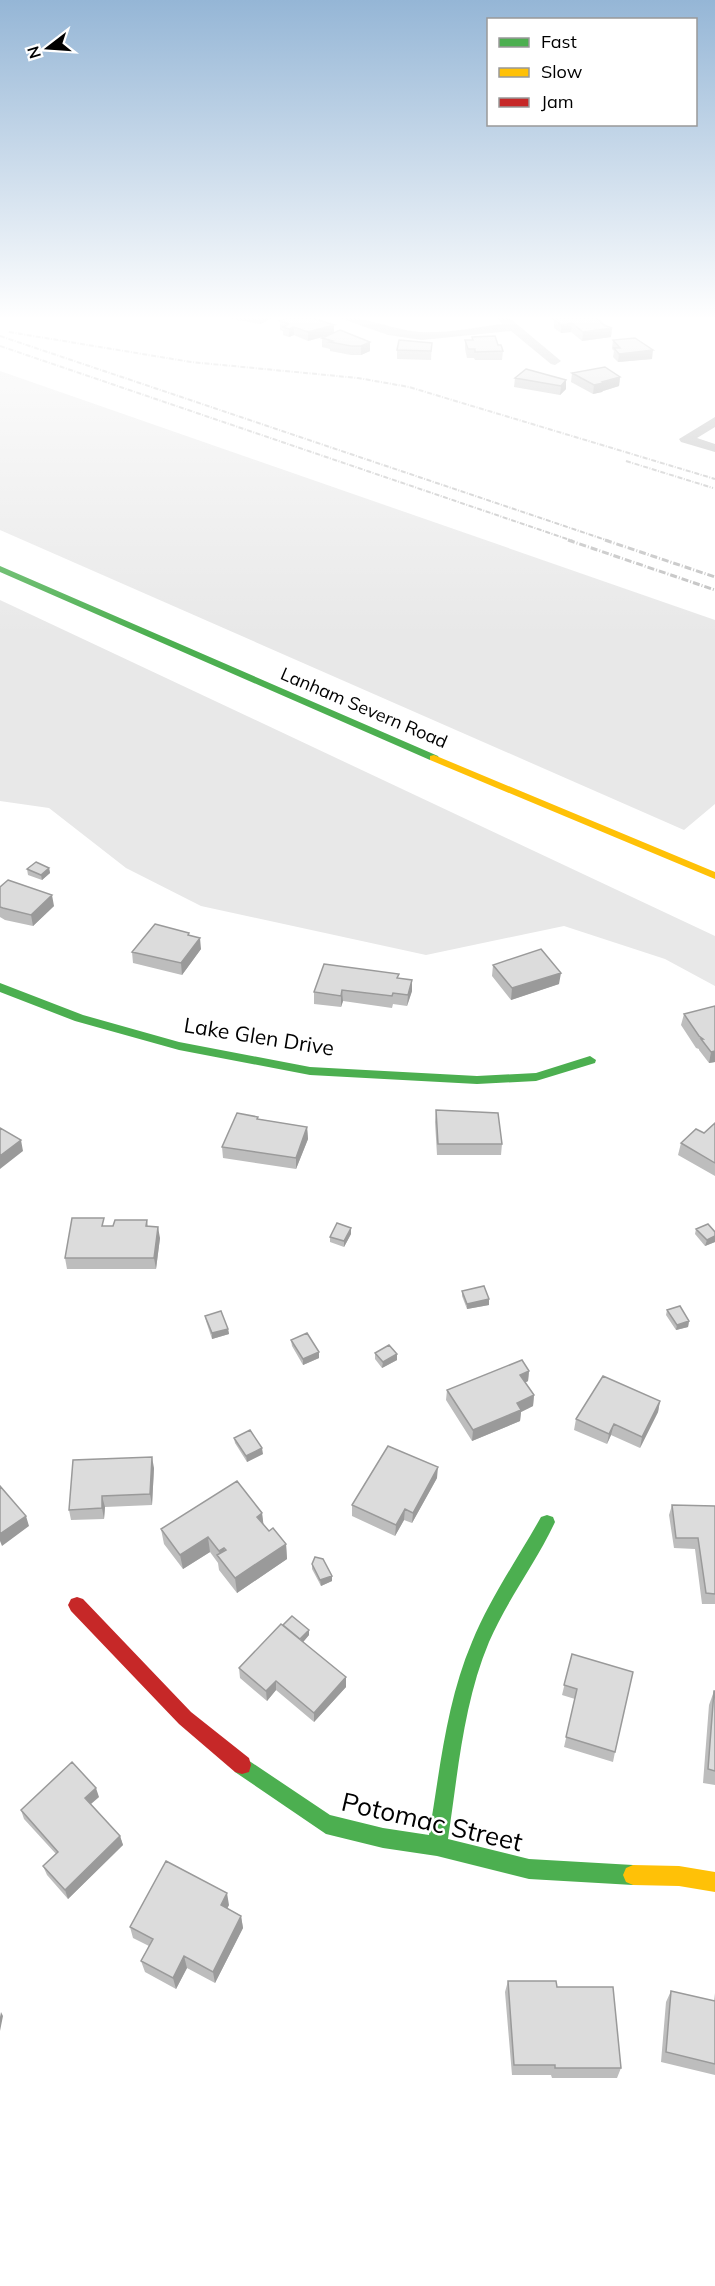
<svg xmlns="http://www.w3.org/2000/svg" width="715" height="2286" font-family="Mulish,sans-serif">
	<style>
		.green { fill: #e8e8e8 }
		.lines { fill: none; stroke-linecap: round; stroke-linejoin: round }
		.street { fill: #bdbdbd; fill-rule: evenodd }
		.fast { fill: #4caf50; fill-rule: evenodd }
		.slow { fill: #ffc107; fill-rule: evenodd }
		.jam { fill: #c62828; fill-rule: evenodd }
		.rail-far1 { stroke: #bdbdbd; stroke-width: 2; stroke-dasharray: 5 1.5 1 1.5; stroke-linecap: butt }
		.rail { stroke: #bdbdbd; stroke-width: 3; stroke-dasharray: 7 2 1 2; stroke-linecap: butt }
		.wall { fill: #bdbdbd }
		.shaded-wall { fill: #9a9a9a }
		.building { fill: #dcdcdc; stroke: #9a9a9a; stroke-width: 1.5 }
		.labels { text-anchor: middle; stroke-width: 5; stroke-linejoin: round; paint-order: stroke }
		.far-street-label { font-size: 18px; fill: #000; stroke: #fff }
		.street-label { font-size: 21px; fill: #000; stroke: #fff }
		.near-street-label { font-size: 26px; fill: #000; stroke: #fff }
	</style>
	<rect width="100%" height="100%" fill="#fff"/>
	<path class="green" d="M0 371 715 620V804L684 830 0 530Z
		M0 600 715 936V986L665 959 564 926 426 955 201 906 126 868 49 808 0 801Z"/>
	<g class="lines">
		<path class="street" d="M331 315C362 315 389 329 419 332 444 334 477 327 503 324L495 317 506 315 561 361 555 365 551 364 511 331 422 340 388 335Z
			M715 417V427L697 438 715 444V452L681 442 679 439Z"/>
		<path class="fast" d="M0 566 438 756 439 758 438 760H430L0 572Z
			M0 983 83 1015 179 1042 310 1067 477 1076 536 1073 590 1056 596 1060 595 1063 536 1081 477 1084 310 1075 179 1050 75 1021 0 992Z
			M547 1515 553 1517 555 1522C536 1563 507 1600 489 1642 463 1704 458 1773 448 1839L529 1859 633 1865 640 1868 643 1875 640 1882 633 1885 529 1879 437 1856 383 1848 326 1834 235 1772 233 1765 235 1758 242 1756 330 1815 383 1828 429 1835C440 1770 446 1703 472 1642 490 1598 518 1558 541 1517Z"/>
		<path class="slow" d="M434 755 715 872V879L430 760V756Z
			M633 1865 679 1866 715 1872V1892L679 1886 633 1885 626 1882 623 1875 626 1868Z"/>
		<path class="jam" d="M77 1597 83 1599 191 1712 249 1758 251 1765 249 1772 242 1774 235 1772 179 1724 71 1611 68 1605 71 1599Z"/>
		<path class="rail-far1" d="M9 332 191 362 358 378 409 387 715 479
			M0 336 609 541
			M0 346 573 541
			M626 461 713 488"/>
		<path class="rail" d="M568 540 715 590
			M605 540 715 577"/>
	</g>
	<path class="wall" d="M231 315H274V317L260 324 231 319Z
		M550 315H580L612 328 611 337 582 341 571 332 561 333 554 328V320Z
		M280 321 334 332 370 342V351L361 355H351L330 351V349L322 347V338L328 335 308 341 294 335 289 337 283 335V331L280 330Z
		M472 337 498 345 503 351 502 360H475L474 358H467L465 349V340H472Z
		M613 340 652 359 618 362 613 357 614 351 612 349Z
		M432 343 431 360 397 359V350Z
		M572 373 620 377 619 386 603 391 602 392 593 394 571 382Z
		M515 378 566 380V389L560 395 514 387Z
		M49 868 50 873 42 880 28 875 27 869Z
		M0 887 54 906 33 926 5 920 0 917Z
		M189 935 201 949 182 975 133 963 132 952Z
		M493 965 559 984 511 1000 492 976Z
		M398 978 412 991 407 1006 393 1004 392 1008 343 1001 341 1007 314 1004V992Z
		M715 1006V1062L709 1063 699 1050V1049L696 1048 681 1025 684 1014Z
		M436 1110 502 1144 501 1155H437L435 1122Z
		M258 1117V1119L307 1127 308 1139 296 1169 223 1158 222 1147Z
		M715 1123V1176L678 1155 681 1143 704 1133Z
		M147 1220 148 1226 160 1238 156 1269H67L65 1258 105 1226H113Z
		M696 1229 715 1232V1242L705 1246 695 1234Z
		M351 1234 344 1247 330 1242V1237Z
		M462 1291 489 1299V1305L467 1309 462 1296Z
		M667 1310 689 1321 688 1327 676 1330 666 1315Z
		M205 1316 228 1329 229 1334 212 1339 206 1321Z
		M291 1340 319 1352V1358L303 1365 292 1346Z
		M375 1353 397 1360 382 1368 375 1359Z
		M529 1371 528 1381 525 1383 534 1395 533 1406 521 1412 520 1421 472 1441 446 1400 447 1390Z
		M660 1401 658 1412 640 1448 611 1435 607 1444 574 1430 576 1419Z
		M234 1438 263 1454 247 1462 235 1443Z
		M154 1468 152 1505 105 1507 104 1519 71 1520 69 1510Z
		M437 1478 412 1523 404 1520 395 1536 352 1516V1505Z
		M672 1505 715 1506V1604H702L695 1549 674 1548 669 1515Z
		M262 1513 263 1524 269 1531 286 1544 287 1559 237 1593 219 1570 218 1563 210 1552 183 1569 164 1544 161 1529Z
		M312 1564 332 1576V1581L321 1586 312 1569Z
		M283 1625 309 1630V1635L303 1642 346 1687 314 1722 276 1690 267 1701 240 1678 239 1668Z
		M572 1654 615 1752 613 1762 564 1747 575 1699 562 1695Z
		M714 1691H715V1785L703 1783 709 1705Z
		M99 1797 90 1805 120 1836 123 1845 68 1899 47 1875 43 1866 56 1854 24 1819 21 1810Z
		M229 1905 227 1908 241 1916 243 1928 215 1983 187 1968 176 1989 145 1972 141 1961 149 1946 133 1938 130 1927Z
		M508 1981 557 1987 621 2068 617 2078H552L551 2075H512L505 1992Z
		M671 1991 714 2001 715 1993V2075L661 2062 666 2002Z"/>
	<path class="shaded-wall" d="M260 315H274V317L260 324Z
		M555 315H580V316L554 320Z
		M572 323 571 332 561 333V325Z
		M334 325V334L308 341V332Z
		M294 327V335L289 337V329Z
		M612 328 611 337 582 341 583 332Z
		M370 342V351L361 355V346Z
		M653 350 652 359 618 362 619 354Z
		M620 377 619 386 603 391 602 392 593 394 594 385Z
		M566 380V389L560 395 561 386Z
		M49 868 50 873 42 880 41 875Z
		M52 895 54 906 33 926 31 915Z
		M200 938 201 949 182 975 181 963Z
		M561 973 559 984 511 1000 512 988Z
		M412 980V991L407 1006 408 995Z
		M342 990 343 1001 341 1007V996Z
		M715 1051V1062L709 1063 711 1052Z
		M307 1127 308 1139 296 1169V1158Z
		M21 1140 23 1151 0 1169V1156Z
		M158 1227 160 1238 156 1269 154 1258Z
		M351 1228V1234L344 1247V1241Z
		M715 1236V1242L705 1246 707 1240Z
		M489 1299V1305L467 1309V1304Z
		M689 1321 688 1327 676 1330 677 1325Z
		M228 1329 229 1334 212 1339V1333Z
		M319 1352V1358L303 1365V1359Z
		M397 1354V1360L382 1368 383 1362Z
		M529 1371 528 1381 518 1386 520 1375Z
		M534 1395 533 1406 521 1412 520 1421 472 1441 473 1430 517 1403Z
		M660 1401 658 1412 640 1448 642 1437Z
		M614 1424 611 1435 607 1444 609 1434Z
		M262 1448 263 1454 247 1462 246 1456Z
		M152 1457 154 1468 152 1505 150 1494Z
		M438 1467 437 1478 412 1523 413 1513Z
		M102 1496 105 1507 104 1519 102 1508Z
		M405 1509 404 1520 395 1536 396 1525Z
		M262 1513 264 1528 257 1517Z
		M26 1516 29 1526 2 1546 0 1541V1534Z
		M208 1537 210 1552 183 1569 180 1555Z
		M286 1544 287 1559 237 1593 235 1578Z
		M224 1548 226 1562 220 1558 219 1551Z
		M332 1576V1581L321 1586 320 1580Z
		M309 1630V1635L299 1647V1641Z
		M346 1677V1687L314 1722V1713Z
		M276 1681V1690L267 1701 266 1691Z
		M96 1788 99 1797 87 1807 85 1798Z
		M120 1836 123 1845 68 1899 65 1890Z
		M227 1893 229 1905 223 1917 221 1905Z
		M241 1916 243 1928 215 1983 213 1972Z
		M184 1956 187 1968 176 1989 173 1978Z
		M1 2012 3 2016 0 2031V2017Z"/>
	<path class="building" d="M294 315H304L334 325 308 332 294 327 289 329 283 327 289 324 280 321Z
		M585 315H594L604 325 612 328 583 332 572 323 561 325 554 319Z
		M340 330 370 342 361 346H351L330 342 333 341 322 338Z
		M495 336 498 345H501L503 351 475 352V349H468L465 340H473L472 337Z
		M635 338 653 350 619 354 614 348H620L613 340Z
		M399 340 432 343 431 351 397 350Z
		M605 367 620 377 602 382 603 383 594 385 572 373Z
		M526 369 566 380 561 386 515 378Z
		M36 862 49 868 41 875 27 869Z
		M8 880 52 895 31 915 3 908 0 907V887Z
		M155 924 189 933 188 935 200 938 181 963 132 952Z
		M541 949 561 973 512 988 493 965Z
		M324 964 399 974 397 978 412 980 408 995 393 993 392 996 342 990 341 996 314 992Z
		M715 1006V1051L711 1052 701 1039H703L699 1036 684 1014Z
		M436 1110 498 1113 502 1144H438Z
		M237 1113 258 1117 257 1119 307 1127 296 1158 222 1147Z
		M715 1123V1163L681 1143 696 1129 704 1133Z
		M0 1128 21 1140 0 1156Z
		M72 1218H104L102 1226H113L115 1220H147L146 1226 158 1227 154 1258H65Z
		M337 1223 351 1228 344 1241 330 1237Z
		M708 1224 715 1232V1236L707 1240 696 1229Z
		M484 1286 489 1299 467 1304 462 1291Z
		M680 1306 689 1321 677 1325 667 1310Z
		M221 1311 228 1329 212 1333 205 1316Z
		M307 1333 319 1352 303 1359 291 1340Z
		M389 1345 397 1354 383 1362 375 1353Z
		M522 1360 529 1371 520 1375 534 1395 517 1403 521 1410 473 1430 447 1390Z
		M603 1376 660 1401 642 1437 614 1424 609 1434 576 1419Z
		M250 1430 262 1448 246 1456 234 1438Z
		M388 1446 438 1467 413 1513 405 1509 396 1525 352 1505Z
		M152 1457 150 1494 102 1496V1508L69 1510 73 1460Z
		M237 1481 262 1513 257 1517 269 1531 273 1528 286 1544 235 1578 217 1555 226 1550 224 1548 219 1551 208 1537 180 1555 161 1529Z
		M0 1486 26 1516 0 1534Z
		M672 1505 715 1506V1594L706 1593 698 1538H676Z
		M315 1557 323 1559 332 1576 320 1580 312 1564Z
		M292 1616 309 1630 300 1639 283 1625Z
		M281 1624 346 1677 314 1713 276 1681 266 1691 239 1668Z
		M572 1654 633 1672 615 1752 566 1737 577 1689 564 1685Z
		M714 1691H715V1771L708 1769Z
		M72 1762 96 1788 85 1798 120 1836 65 1890 43 1866 58 1852 21 1810Z
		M166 1861 227 1893 221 1905 241 1916 213 1972 184 1956 173 1978 141 1961 153 1939 130 1927Z
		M508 1981H556L557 1987H613L621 2068H555V2065H514Z
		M671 1991 715 2001V2064L666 2052Z"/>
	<linearGradient id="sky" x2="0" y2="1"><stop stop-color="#95b6d6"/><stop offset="0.5" stop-color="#fff"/><stop offset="1" stop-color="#fff" stop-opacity="0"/></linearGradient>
	<rect width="715" height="636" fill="url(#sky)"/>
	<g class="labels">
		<g class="far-street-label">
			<text transform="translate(364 708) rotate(23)" y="6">Lanham Severn Road</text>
		</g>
		<g class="street-label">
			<text transform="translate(259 1037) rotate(9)" y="7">Lake Glen Drive</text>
		</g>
		<g class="near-street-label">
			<text transform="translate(432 1822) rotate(13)" y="9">Potomac Street</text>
		</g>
	</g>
	<rect x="487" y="18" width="210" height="108" fill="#ffffff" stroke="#999999" stroke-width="1.5"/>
	<rect x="499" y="38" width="30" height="9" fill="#4caf50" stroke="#999999" stroke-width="1.5"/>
	<text x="541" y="48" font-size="18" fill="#000000">Fast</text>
	<rect x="499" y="68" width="30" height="9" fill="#ffc107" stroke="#999999" stroke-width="1.5"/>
	<text x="541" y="78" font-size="18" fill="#000000">Slow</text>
	<rect x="499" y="98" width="30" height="9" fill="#c62828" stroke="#999999" stroke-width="1.5"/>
	<text x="541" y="108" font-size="18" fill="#000000">Jam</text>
	<g transform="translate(48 48) rotate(253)" stroke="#ffffff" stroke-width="4.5" paint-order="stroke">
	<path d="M0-4.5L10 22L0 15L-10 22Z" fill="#000000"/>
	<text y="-9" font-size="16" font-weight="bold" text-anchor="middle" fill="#000000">N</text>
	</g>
</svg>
